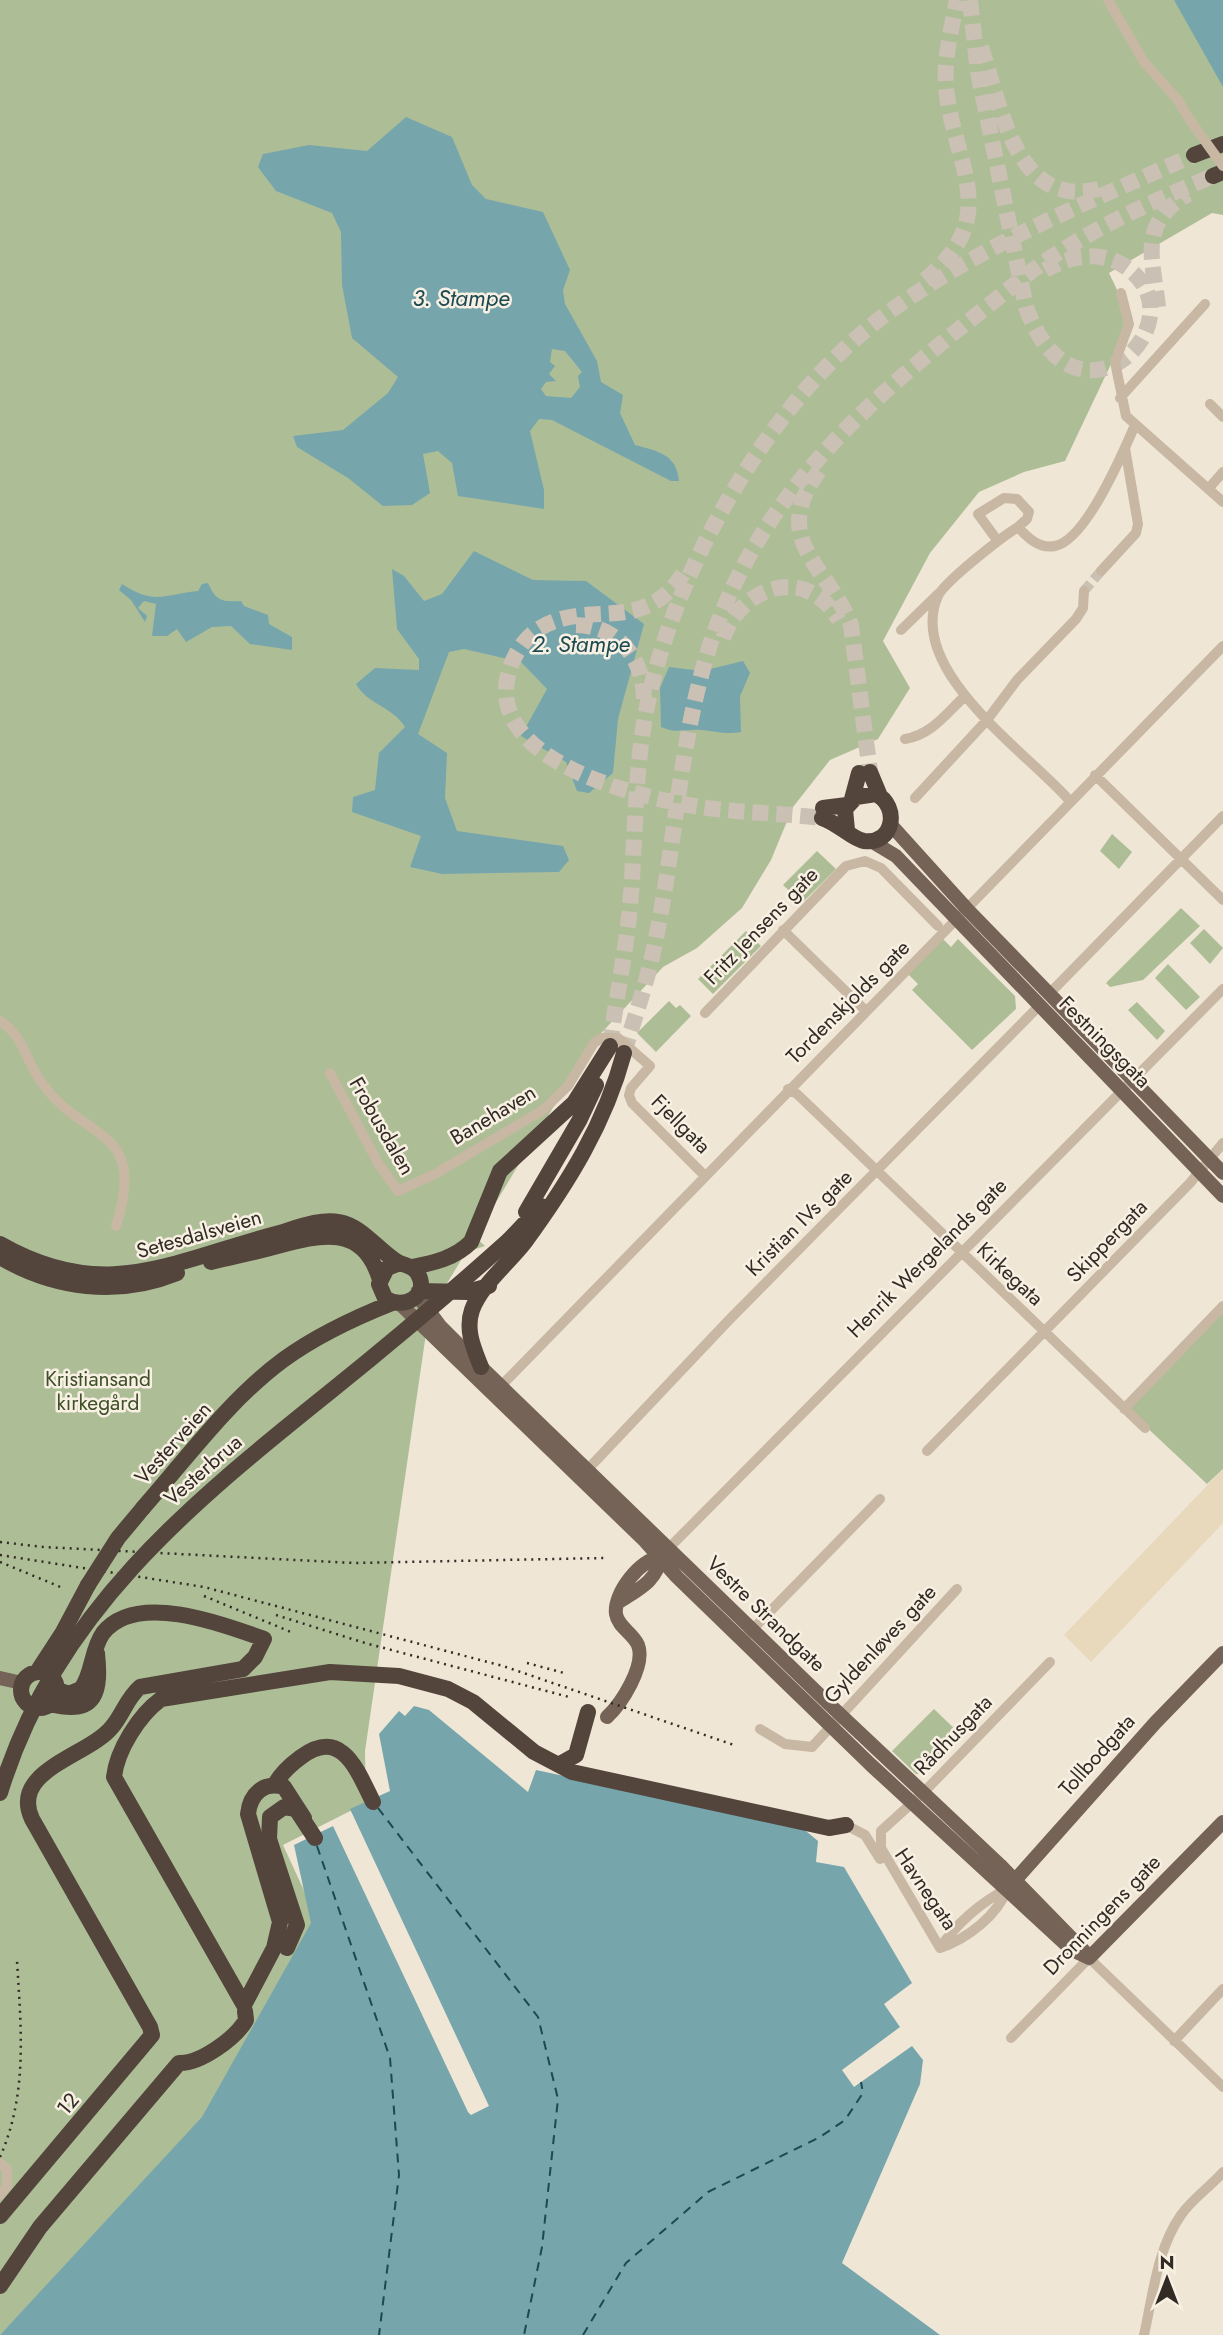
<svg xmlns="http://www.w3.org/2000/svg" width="1223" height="2335" font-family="Jost,sans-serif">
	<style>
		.green { fill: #adbe97 }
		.plaza { fill: #e8d9bd }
		.water { fill: #76a5ac; fill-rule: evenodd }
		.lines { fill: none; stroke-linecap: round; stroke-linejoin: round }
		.ferry { stroke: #1c4a52; stroke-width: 2; stroke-dasharray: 9 7; stroke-linecap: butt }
		.minor-tunnel { stroke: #cac0b3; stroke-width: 10; stroke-dasharray: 10 5; stroke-linecap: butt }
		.highway-tunnel { stroke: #cac0b3; stroke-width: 16; stroke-dasharray: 16 8; stroke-linecap: butt }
		.minor { stroke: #c7b7a3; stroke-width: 10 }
		.major { stroke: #746356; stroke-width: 14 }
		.highway { stroke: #53453c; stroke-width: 16 }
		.rail { stroke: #322a25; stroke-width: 2.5; stroke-dasharray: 2 5; stroke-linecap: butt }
		.minor-bridge { stroke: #c7b7a3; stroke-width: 10 }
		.highway-bridge { stroke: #53453c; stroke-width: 16 }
		.labels { text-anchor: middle; stroke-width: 5; stroke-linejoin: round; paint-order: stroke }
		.street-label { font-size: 21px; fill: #322a25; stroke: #f8f0e2 }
		.park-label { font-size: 21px; fill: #3e5029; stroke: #f8f0e2 }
		.water-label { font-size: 23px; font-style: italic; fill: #1c4a52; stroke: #f8f0e2 }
	</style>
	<rect width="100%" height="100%" fill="#f0e6d6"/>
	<path class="green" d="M0 0H1223V215L1212 213 1109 273 1129 315 1112 362 1065 461 1024 472 979 492 930 553 883 641 910 688 878 739 830 760 793 807 771 860 742 908 697 948 663 967 592 1043 475 1237 485 1246 466 1252 429 1313 365 1751 366 1803 283 1845 319 1923 197 2129 0 2335Z
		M1112 834 1132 852 1119 869 1100 851Z
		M817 851 836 869 802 903 783 885Z
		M1181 908 1200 926 1143 980 1110 987 1106 983Z
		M1204 929 1223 948 1210 964 1190 943Z
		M746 931 761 946 713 994 698 979Z
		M943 939 951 947 958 939 1015 996 1016 1009 972 1050 912 990 918 984 908 974Z
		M1168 964 1200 997 1186 1010 1155 978Z
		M669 1001 676 1008 680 1005 691 1016 656 1052 637 1033Z
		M1137 1002 1165 1031 1157 1040 1128 1010Z
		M1223 1313V1469L1207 1484 1125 1407Z
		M934 1709 961 1735 923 1774H916L892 1751Z"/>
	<path class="plaza" d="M1223 1469V1523L1091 1662 1064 1635Z"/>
	<path class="water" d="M1174 0H1223V87Z
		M406 117 452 137 472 185 486 199 543 212 570 270 563 290 565 304 597 361 601 382 623 395 620 413 635 445C657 451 677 454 679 481H671L552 420 539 419 530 431 544 490V509L458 496 452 463 438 451 423 454 430 493 412 505 383 506 348 478 297 447 293 436 343 430 388 393 398 377 352 338 342 285 341 232 332 213 276 191 258 167 263 154 309 145 367 151ZM552 349 565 351 582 372 578 376 580 387 571 398 546 396 541 389 546 382 556 381 549 374 555 366 550 362Z
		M474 551 533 580 586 581 644 624 618 719 613 773 589 793 577 791 566 762 521 736 547 689 521 662 464 649 449 652 418 734 447 753 445 798 457 831 563 846 569 860 559 872 442 874 410 867 421 836 352 812 353 797 375 790 379 753 405 727C392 706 368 705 356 684L375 668 419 670V659L397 629 392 569 404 576 424 601 442 594Z
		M208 583C216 601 222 602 241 601L244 606 268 615 269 624 292 637V650L250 644 231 626 212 627 186 642 177 629 167 636H152L156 604 144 601 138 608 147 616 145 622 131 600 119 590 122 584C155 605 162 595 198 591L202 584Z
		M743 661 750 673 740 696 741 732C725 735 716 731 700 730 685 729 676 734 661 727L660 688 669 667 702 671Z
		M414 1706 429 1710 528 1792 536 1770 801 1827 818 1841 816 1862 844 1867 912 1983 884 2004 900 2027 842 2070 854 2087 912 2046 923 2060 920 2084 842 2263 940 2335H0L202 2117 311 1923 294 1845 333 1826 468 2112 471 2115 489 2106 350 1809 390 1791 379 1734 399 1711 405 1716Z"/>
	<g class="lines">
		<path class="ferry" d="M378 1808 538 2017 558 2099 542 2247 524 2335
			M317 1846 390 2058 399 2175 379 2335
			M583 2335 626 2263 708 2192 820 2137 845 2120 863 2093 861 2082"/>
		<path class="minor-tunnel" d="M1084 591 1101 571"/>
		<path class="highway-tunnel" d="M970 0 978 72 1026 307C1076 449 1209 315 1121 264 1097 250 1068 257 1045 270
			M981 47C1001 106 1016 213 1102 188
			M925 280C1000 218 958 172 947 96 942 64 951 32 957 0
			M1158 307C1153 259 1137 224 1188 194
			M819 471C768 540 828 566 851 625L870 772
			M683 574C642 637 587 597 537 630 517 644 505 671 506 695 511 767 642 798 700 807 740 813 781 813 822 818
			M576 625C619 626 644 659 644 700
			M723 638C743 584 807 565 839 620
			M610 1046C615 1006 623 966 628 926 636 856 633 786 645 717 670 576 768 401 885 315 978 246 1088 202 1194 155
			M624 1053C633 1022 644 992 651 961 676 855 677 743 712 639 763 490 870 399 989 305 1013 286 1035 267 1061 251 1109 221 1160 198 1213 176"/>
		<path class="minor" d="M1108 0 1144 62 1177 99 1190 120
			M1121 293 1129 324 1115 362 1126 416 1223 502
			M1120 398 1205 304
			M1210 404 1223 417
			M1209 488 1223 472
			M997 540 978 514 1004 498 1017 499 1029 512 1027 519 1018 527
			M1101 571 1136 533 1138 524 1125 448
			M901 630 938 594
			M905 739C931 735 946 714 964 697
			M1095 775 1223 900
			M915 798 987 720 1017 680 1076 619 1083 608 1084 591
			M1069 800C1028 753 905 670 938 596 944 582 1003 536 1018 527 1028 538 1039 549 1055 546 1086 540 1123 453 1135 425
			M783 930 866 1011
			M1050 993 1223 816
			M705 1013 846 866 865 861 881 868 938 926
			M0 1021C24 1036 26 1062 42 1083 84 1143 148 1125 116 1226
			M330 1073 378 1163 398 1191 435 1174 543 1110 568 1086 594 1043 602 1038H618L650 1066 631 1088 629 1095 632 1103 705 1176
			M788 1089 797 1094 1145 1428
			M501 1386 1223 646
			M1124 1409 1223 1306
			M927 1451 1190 1183 1223 1143
			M588 1469 728 1321 1039 1006
			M664 1553 1223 989
			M747 1635 880 1499
			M760 1729 785 1744 812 1747 957 1589
			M846 1825 865 1835 880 1859
			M940 1948 881 1848V1831L923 1793 1050 1662
			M940 1948C967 1939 998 1915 1007 1889
			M940 1948C956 1924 981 1902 1007 1889
			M1011 2038 1089 1958 1223 2087
			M1174 2041 1223 1989
			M0 2163 7 2169V2186L0 2195
			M1144 2335C1153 2295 1157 2249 1181 2215 1192 2199 1210 2187 1223 2172"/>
		<path class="major" d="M891 825 966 908 1223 1173
			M871 841 896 856 1223 1196
			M417 1295 440 1326 481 1367 829 1704 1000 1865 1084 1951
			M400 1304 645 1541 677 1577 871 1765 1072 1950 1089 1958
			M619 1602C637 1590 658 1581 660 1557
			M0 1678 22 1683
			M607 1717C621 1704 646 1666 638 1645 633 1633 618 1627 616 1614 613 1593 641 1559 660 1557
			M1009 1887 1155 1723 1223 1653
			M1089 1958 1223 1822"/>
		<path class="highway" d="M1194 155 1223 144
			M1213 176 1223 172
			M870 772 880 796
			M852 799 859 773
			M823 808 847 805
			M822 818C838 823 852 839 864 841 894 845 900 806 876 794L856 797 845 809 847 830
			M526 1212 579 1121 596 1085
			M509 1240 541 1206
			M0 1244C103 1303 169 1263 272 1235 292 1230 318 1218 339 1222 362 1226 377 1249 396 1261 404 1266 413 1265 418 1274 430 1296 403 1311 385 1298L379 1284 387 1268 400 1263
			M0 1257C54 1289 118 1297 177 1273
			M211 1262C231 1257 251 1253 270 1248 315 1236 362 1220 380 1280
			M412 1267C434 1263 455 1258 471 1242L500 1171 574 1103 610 1046
			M419 1291 467 1292 489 1286
			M481 1367C474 1349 465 1330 472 1310 481 1285 509 1263 525 1242 568 1183 605 1124 624 1053
			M143 1508C187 1458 229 1400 283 1360 316 1336 354 1318 392 1303
			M21 1690a18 18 0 1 1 36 0a18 18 0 1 1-36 0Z
			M37 1672 63 1632 88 1585
			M51 1704C97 1716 101 1691 97 1653
			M560 1764 576 1755 588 1712
			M275 1784C282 1772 290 1765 301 1757 342 1727 357 1770 373 1802
			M244 2005 114 1777C117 1750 139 1715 161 1699L330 1672 399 1676 448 1689 473 1702 534 1752 572 1772 829 1828 846 1825
			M244 2005 274 1948 280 1922 248 1814C250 1794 264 1781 284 1787L304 1818
			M0 2216 152 2035 150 2027 32 1819C9 1770 89 1756 112 1727 123 1714 127 1698 140 1687L243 1669 255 1657 264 1639C223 1624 136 1591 103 1633 91 1650 93 1673 81 1689L69 1694 58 1690
			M0 2286 40 2227 179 2063C200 2064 236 2038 246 2020L245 2011"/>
		<path class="rail" d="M0 1542 43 1547 354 1563 604 1558
			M0 1555 204 1587 503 1666 734 1745
			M0 1562 63 1588
			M204 1596 291 1632
			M276 1615 365 1643 569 1697
			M527 1663 564 1673
			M0 2157C28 2094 21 2028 17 1961"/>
		<path class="minor-bridge" d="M1190 120 1223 166"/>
		<path class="highway-bridge" d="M88 1585 118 1538 143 1508
			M0 1793C55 1613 190 1504 331 1391 392 1342 451 1292 509 1240
			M287 1948 297 1925 269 1839 270 1817 284 1807 296 1809 315 1838"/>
	</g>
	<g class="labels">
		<g class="street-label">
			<text transform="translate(761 926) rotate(-46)" y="7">Fritz Jensens gate</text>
			<text transform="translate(848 1002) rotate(-45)" y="7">Tordenskjolds gate</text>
			<text transform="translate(1105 1042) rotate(45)" y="7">Festningsgata</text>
			<text transform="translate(493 1115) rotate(-31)" y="7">Banehaven</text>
			<text transform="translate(681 1124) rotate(45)" y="7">Fjellgata</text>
			<text transform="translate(382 1126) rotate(60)" y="7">Frobusdalen</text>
			<text transform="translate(799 1223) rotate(-45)" y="7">Kristian IVs gate</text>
			<text transform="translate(199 1234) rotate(-16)" y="7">Setesdalsveien</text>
			<text transform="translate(1107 1241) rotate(-46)" y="7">Skippergata</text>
			<text transform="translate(927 1258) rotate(-45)" y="7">Henrik Wergelands gate</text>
			<text transform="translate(1010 1274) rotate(43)" y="7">Kirkegata</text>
			<text transform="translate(173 1443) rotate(-48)" y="7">Vesterveien</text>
			<text transform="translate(203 1470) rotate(-41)" y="7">Vesterbrua</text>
			<text transform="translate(766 1614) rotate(44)" y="7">Vestre Strandgate</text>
			<text transform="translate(880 1644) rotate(-47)" y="7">Gyldenløves gate</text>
			<text transform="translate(953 1735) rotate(-46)" y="7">Rådhusgata</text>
			<text transform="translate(1097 1755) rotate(-48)" y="7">Tollbodgata</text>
			<text transform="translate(926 1889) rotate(56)" y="7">Havnegata</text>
			<text transform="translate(1102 1915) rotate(-46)" y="7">Dronningens gate</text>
			<text transform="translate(68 2104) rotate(-50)" y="7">12</text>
		</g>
		<g class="park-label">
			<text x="98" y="1386">Kristiansand<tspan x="98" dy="24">kirkegård</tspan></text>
		</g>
		<g class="water-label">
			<text x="461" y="306">3. Stampe</text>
			<text x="581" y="652">2. Stampe</text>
		</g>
	</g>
	<g transform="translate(1167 2279)" stroke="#f8f0e2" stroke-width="5" paint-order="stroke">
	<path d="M0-5L12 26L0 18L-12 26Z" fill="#322a25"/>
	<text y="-10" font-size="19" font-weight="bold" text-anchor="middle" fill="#322a25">N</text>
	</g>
</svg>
